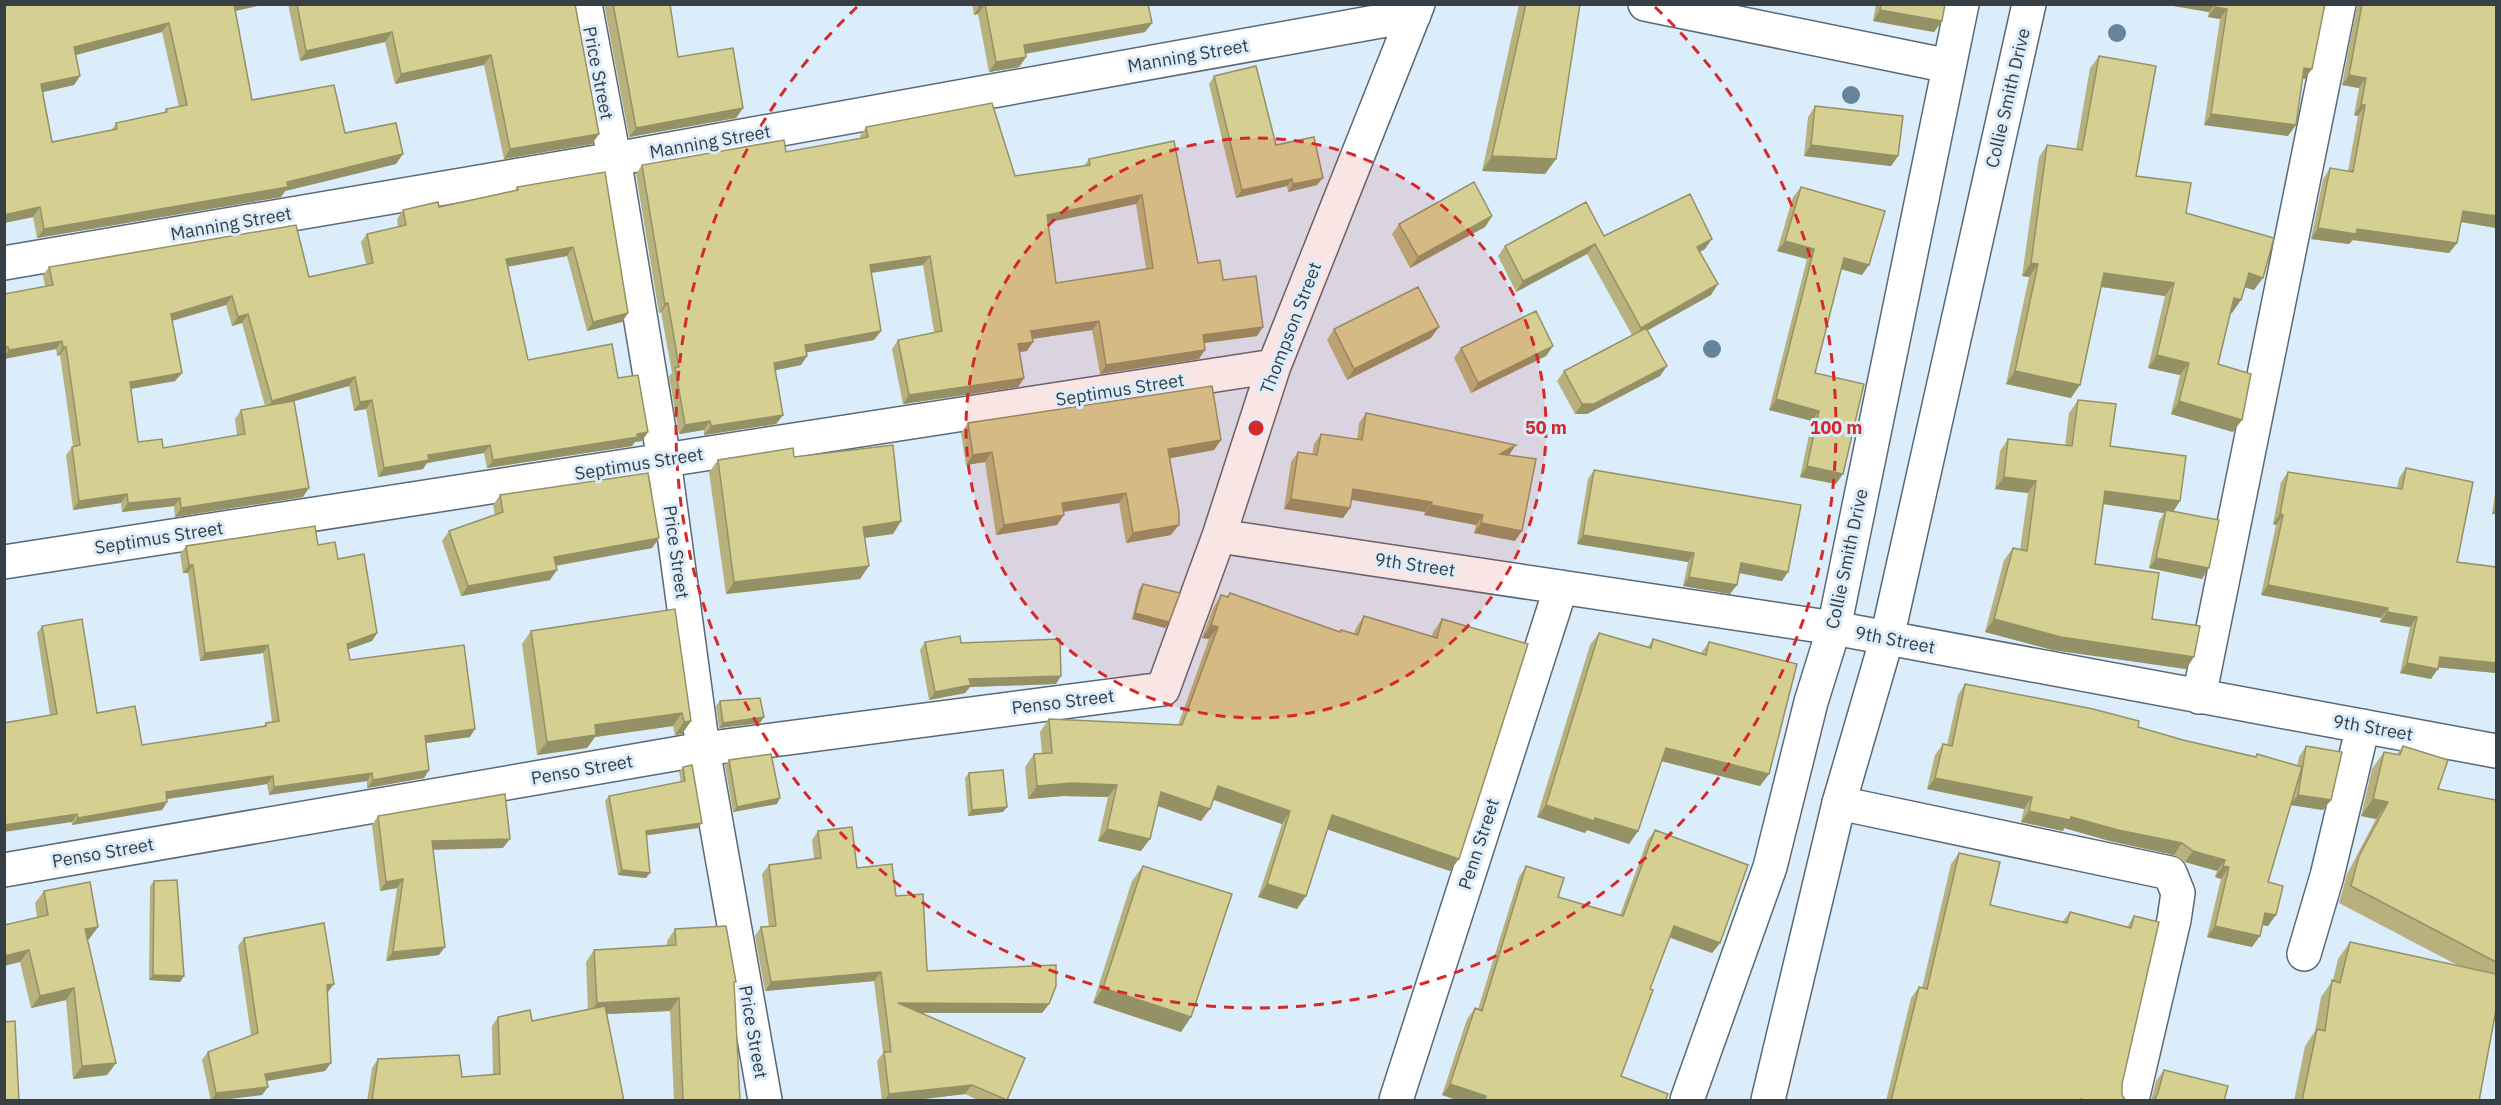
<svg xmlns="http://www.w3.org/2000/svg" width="2501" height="1105" font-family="'IBM Plex Sans',sans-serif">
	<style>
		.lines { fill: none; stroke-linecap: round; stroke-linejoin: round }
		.minor-casing { stroke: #5a6975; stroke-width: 36 }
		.tertiary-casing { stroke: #5a6975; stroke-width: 36 }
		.minor { stroke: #fff; stroke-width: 33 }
		.tertiary { stroke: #fff; stroke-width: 33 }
		.tree { fill: #65859b }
		.wall { fill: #b7b27d; fill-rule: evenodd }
		.shaded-wall { fill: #959166 }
		.building { fill: #d5cf91; stroke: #959166; stroke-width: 1.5; fill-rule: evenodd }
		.ring { fill: none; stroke: #d62828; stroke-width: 3; stroke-dasharray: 10 8 }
		.labels { text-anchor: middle; stroke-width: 6; stroke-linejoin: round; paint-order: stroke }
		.street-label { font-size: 18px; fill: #373e44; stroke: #dbecfb }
		.centre { fill: #d62828; stroke: #dbecfb; stroke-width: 3 }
		.ring-label { font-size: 18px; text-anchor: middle; font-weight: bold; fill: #d62828; stroke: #dbecfb; stroke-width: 6; stroke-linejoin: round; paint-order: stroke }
	</style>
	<rect width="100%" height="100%" fill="#dbecfb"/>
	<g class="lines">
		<defs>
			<path id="minor" d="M585 4 614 158 664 460 703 749 765 1100
				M1645 4 1949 66
				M4 263 626 157 1414 15
				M1219 536 1834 628 2496 751
				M4 562 1274 366
				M2199 697 2339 4
				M1839 803 2170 873 2178 893 2174 920 2132 1100
				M4 870 703 749 1163 689 1219 536 1274 366 1418 4
				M2304 954 2327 876 2363 726
				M1396 1100 1561 587"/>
			<path id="tertiary" d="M1687 1100 1770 867 1811 702 1834 628 1962 4
				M1768 1100 1839 803 1887 638 2029 4"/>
		</defs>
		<use href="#minor" class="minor-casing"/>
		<use href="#tertiary" class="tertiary-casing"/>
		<use href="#minor" class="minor"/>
		<use href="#tertiary" class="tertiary"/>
	</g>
	<g class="tree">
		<circle cx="2117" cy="33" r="9"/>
		<circle cx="1851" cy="95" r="9"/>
		<circle cx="1712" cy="349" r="9"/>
	</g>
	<path class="wall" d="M4 4H266L235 11 252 100 345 133 396 164 285 191 281 197 37 238 33 217 4 223ZM162 32 179 107 166 109 164 113 116 123 111 131 52 142 43 92 74 85 80 76 76 55Z
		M288 4H575L599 134 592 144 504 159 484 65 395 84 385 42 300 61Z
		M604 4H670L678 57 743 108 736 118 629 137Z
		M972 4H1154L1148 6 1152 23 1145 32 1025 54 1026 57 1019 67 989 72 978 14 974 15Z
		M1519 4H1580L1556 159 1545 174 1482 171Z
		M1876 4H1945L1942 21 1934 32 1873 21Z
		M2162 4H2325L2305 79H2302L2288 136 2204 125 2220 19 2208 17 2209 12Z
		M2357 4H2496V228L2461 222 2457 243 2449 253 2353 240 2349 244 2311 239 2323 179 2330 168 2348 171 2358 116 2354 115 2359 88 2342 85Z
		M2099 56 2136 176 2186 213 2254 290 2245 287 2232 313 2231 312 2218 364 2233 432 2171 414 2180 375 2148 368 2165 296 2101 287 2071 398 2006 384 2029 277 2022 276 2039 157 2047 145 2076 149 2090 68Z
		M1214 76 1276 145 1317 185 1288 192 1287 186 1236 198 1209 84Z
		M1815 106 1898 156 1891 166 1804 156 1808 117Z
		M866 127 1015 176 1084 166 1089 159 1174 141 1198 263 1223 280 1257 336 1204 343 1199 359 1100 374 1092 330 1032 339 1027 351 1020 352 1024 378 1018 387 903 404 892 349 898 340 934 332 923 265 871 273 881 331 874 340 806 352 807 356 801 365 775 370 783 415 776 424 704 435V430L679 434 669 376 672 373 661 312 659 313 636 174 642 165 786 152 861 138 860 136ZM1136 204 1146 269 1056 283 1048 222Z
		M605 172 628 313 622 322 587 331 567 256 507 267 528 360 618 378 648 432 642 441 635 442 632 446 487 468 484 453 427 463 423 469 378 477 366 409 354 411 349 386 294 401 303 497 175 517 174 506 122 512 121 503 73 510 66 455 73 446 60 355 57 356 56 349 4 359V294L45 286 43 275 49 267 309 277 366 264 361 242 367 234 398 227 397 219 403 210 439 207 515 190 517 187ZM226 305 232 326 242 323 265 406 241 410 235 419 237 435 163 448 138 442 131 389 175 381 182 373 172 320Z
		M1801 187 1862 275 1841 269 1815 373 1836 484 1800 477 1812 421 1769 410 1807 259 1777 251 1793 197Z
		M1492 216 1485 227 1410 268 1392 234 1399 224Z
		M1604 236 1705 249 1700 252 1711 295 1648 330 1660 376 1587 414H1575L1557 381 1564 371 1632 335 1587 254 1516 292 1498 256 1505 246Z
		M1334 329 1431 338 1347 380 1327 340Z
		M1553 346 1546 356 1471 393 1454 358 1461 348Z
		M2078 400 2110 446 2180 501 2173 512 2202 579 2149 568 2159 521 2164 513 2103 504 2095 564 2152 619 2186 669 2053 650 1985 632 2004 560 2013 548 2020 550 2028 493 1995 489 2000 451 2008 439 2065 446 2069 413Z
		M1366 413 1509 455 1515 541 1474 533 1476 525 1424 515 1425 512 1352 500 1350 508 1343 518 1284 509 1291 462 1298 452 1312 455 1314 444 1321 434 1357 440 1359 423Z
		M968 423 1221 440 1214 450 1169 458 1171 535 1126 543 1119 503 1063 512 1057 525 996 535 985 462 966 465 961 433Z
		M794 457 901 521 893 534 865 538 860 579 726 594 709 472 718 460Z
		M2406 468 2457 562 2496 567V673L2438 667 2431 679 2400 673 2410 627 2380 622 2381 618 2261 595 2276 525 2273 524 2281 482 2288 472 2397 488 2399 478Z
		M1594 470 1782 581 1739 573 1730 594 1683 586 1688 562 1577 544 1588 479Z
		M2496 487V514H2492Z
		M500 495 659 538 652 548 556 566 550 580 461 596 442 541 449 531 495 515 493 505Z
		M318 545 338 559 377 633 372 641 348 649 350 660 470 737 426 743 429 770 424 778 367 788V781L269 795 267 784 167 799V802L162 810 72 825 50 715 37 633 42 626 97 713 142 745 263 727 266 723 272 722 263 653 200 661 188 573H183L180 554 186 546Z
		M1143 584 1169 622 1165 628 1132 619 1139 589Z
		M1230 593 1339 632 1341 630 1354 634 1356 628 1364 616 1432 637 1433 632 1442 619 1450 871 1327 829 1297 909 1258 897 1282 824 1213 800 1201 821 1158 806 1141 851 1098 841 1108 797 1063 796 1028 799 1025 767 1034 754H1042L1040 732 1049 719 1178 725 1209 639 1202 638 1213 608 1221 595 1227 597Z
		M675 609 691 721 682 734 675 735 673 726 595 737 587 748 537 755 522 644 531 631Z
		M1599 633 1648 647 1653 639 1701 653 1709 642 1760 786 1661 761 1638 831 1629 844 1587 830 1585 833 1537 817 1590 645Z
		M925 642 961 643 1056 684 970 687 965 693 929 700 920 650Z
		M1965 684 2138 727 2183 740 2255 757 2257 754 2297 766 2299 757 2306 746 2331 800 2323 810 2291 805 2268 882V926L2262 925 2252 947 2207 937 2221 879 2215 877 2217 871 2185 862 2174 855 2110 841 2064 828 2063 831 2021 822 2024 809 1927 789 1935 755 1943 744 1947 745 1958 695Z
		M720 701 760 723 719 728 716 706Z
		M2403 746 2438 789 2496 800V1010L2479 1101H2294L2305 1046 2315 1031 2321 997 2333 980 2338 959 2350 942 2459 966 2339 903 2347 874 2376 819 2361 816 2372 769 2384 752 2397 754Z
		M729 760 777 804 733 812 725 765Z
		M683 767 698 828 647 835 646 878 618 875 605 801 609 796 681 782 679 772Z
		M969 773 1003 812 968 816 965 778Z
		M378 816 503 848 433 849 439 955 386 961 397 888 380 891 372 825Z
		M1655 830 1720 943 1712 953 1670 938 1650 989 1621 1076 1665 1101H1460L1442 1095 1467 1019 1475 1008 1478 1009 1519 877 1526 866 1558 897 1620 915 1647 841Z
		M818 831 857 868 896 896 927 971 1049 1004 1042 1013H920L1007 1101H980L965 1094 907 1101H882L877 1061 883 1053 874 981 765 991 755 936 761 927H769L762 874 769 865 814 859 812 840Z
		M1959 853 1990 905 2062 922 2070 912 2127 927 2134 916 2122 1084V1095L2126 1101H1886L1911 998 1919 987 1922 988 1951 864Z
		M1143 866 1191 1017 1181 1032 1093 1003 1132 881Z
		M154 881 184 976 180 982 149 980 150 886Z
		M44 891 98 927 89 939 87 940 116 1063 107 1075 73 1079 66 1000 31 1008 20 962 37 917 35 903Z
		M675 929 734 985 740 1101H674L670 1011 607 1014 624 1101H367L372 1068 378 1059 462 1077 493 1075 492 1026 498 1017 532 1021 588 1010 586 962 594 950 667 946V941Z
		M244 938 328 992 327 993 325 1071 267 1081 268 1087 262 1095 211 1101 202 1060 208 1052 251 1035 238 946Z
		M2164 1070 2224 1101H2151L2156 1081Z"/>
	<path class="shaded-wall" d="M233 4H266L227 13Z
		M985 4 978 14 974 15 980 5Z
		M2162 4H2215L2209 12Z
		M2215 7 2227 9 2220 19 2208 17Z
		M1880 10 1942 21 1934 32 1873 21Z
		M169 23 162 32 68 57 74 47Z
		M1152 23 1145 32 1017 55 1024 45Z
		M392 32 385 42 300 61 306 51Z
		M491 55 484 65 395 84 401 74Z
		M1026 57 1019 67 989 72 996 62Z
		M2304 68 2312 69 2305 79 2297 78Z
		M2349 75 2366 78 2359 88 2342 85Z
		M80 76 74 85 34 94 41 84Z
		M2361 105H2365L2358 116 2354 115Z
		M743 108 736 118 629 137 636 128Z
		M2211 114 2296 125 2288 136 2204 125Z
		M599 134 592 144 504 159 510 149Z
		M1811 145 1898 156 1891 166 1804 156Z
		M403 154 396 164 285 191 281 197 37 238 44 229 287 182Z
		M1492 156 1556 159 1545 174 1482 171Z
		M1323 178 1317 185 1288 192 1293 184Z
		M1292 179 1287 186 1236 198 1242 190Z
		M1142 195 1136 204 1041 224 1047 215Z
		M40 207 33 217 4 223V215Z
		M2463 211 2496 216V228L2456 221Z
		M1492 216 1485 227 1410 268 1418 257Z
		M2318 228 2357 229 2457 243 2449 253 2353 240 2349 244 2311 239Z
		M1712 239 1705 249 1689 257 1697 247Z
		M1785 241 1814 249 1807 259 1777 251Z
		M1595 244 1587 254 1516 292 1523 281Z
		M573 247 567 256 499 268 506 259Z
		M930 256 923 265 863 274 870 265Z
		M1844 258 1869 265 1862 275 1837 268Z
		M2031 263 2038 264 2029 277 2022 276Z
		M2104 273 2174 283 2165 296 2095 286Z
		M2249 273 2263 278 2254 290 2240 286Z
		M1718 284 1711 295 1634 338 1641 328Z
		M232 296 226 305 165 323 171 314Z
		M2234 298 2241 300 2232 313 2225 311Z
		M668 303 661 312 659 313 665 304Z
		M628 313 622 322 587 331 593 322Z
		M248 314 242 323 232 326 238 317Z
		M1099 321 1092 330 1025 340 1031 331Z
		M1263 327 1257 336 1197 344 1203 335Z
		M1439 327 1431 338 1347 380 1354 369Z
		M881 331 874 340 799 354 805 345Z
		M62 341 56 349 4 359V357L9 350Z
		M1033 342 1027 351 1012 353 1018 344Z
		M1553 346 1546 356 1471 393 1478 383Z
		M63 347H66L60 355 57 356Z
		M1205 350 1199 359 1100 374 1106 365Z
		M2157 355 2189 363 2180 375 2148 368Z
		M807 356 801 365 767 372 774 363Z
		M1667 366 1660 376 1587 414H1575L1582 404Z
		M2015 371 2080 385 2071 398 2006 384Z
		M182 373 175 381 124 390 130 382Z
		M355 377 349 386 266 409 272 401Z
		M1024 378 1018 387 903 404 909 395Z
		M1776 399 1819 411 1812 421 1769 410Z
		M372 400 366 409 354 411 360 402Z
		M2179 401 2242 420 2233 432 2171 414Z
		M783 415 776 424 704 435 711 426Z
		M710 421 704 430 679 434 685 425Z
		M648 432 642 441 635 442 632 446 487 468 493 460Z
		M1221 440 1214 450 1161 460 1168 449Z
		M490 445 484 453 427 463 423 469 378 477 384 468 428 455Z
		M1516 445 1509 455 1500 454Z
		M992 452 985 462 966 465 973 455Z
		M1807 466 1843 474 1836 484 1800 477Z
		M2004 477 2036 481 2028 493 1995 489Z
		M309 488 303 497 175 517 181 508Z
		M1353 489 1432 502 1425 512 1346 499Z
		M2105 491 2180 501 2172 513 2166 510 2164 513 2096 503Z
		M1126 493 1119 503 1055 513 1062 503Z
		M127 494 121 503 73 510 79 501Z
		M180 498 174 506 122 512 128 503Z
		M1291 499 1350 508 1343 518 1284 509Z
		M1431 505 1483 515 1476 525 1424 515Z
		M2496 508V514H2492Z
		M2280 514 2283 515 2276 525 2273 524Z
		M1064 515 1057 525 996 535 1004 525Z
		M901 521 893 534 854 539 863 527Z
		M1481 523 1522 531 1515 541 1474 533Z
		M1179 525 1171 535 1126 543 1133 533Z
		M1583 535 1694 553 1688 562 1577 544Z
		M659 538 652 548 547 567 554 557Z
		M2156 558 2209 568 2202 579 2149 568Z
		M1741 563 1788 572 1782 581 1734 572Z
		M189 565H193L188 573H183Z
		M869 566 860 579 726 594 734 582Z
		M557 570 550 580 461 596 468 586Z
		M1689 577 1737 585 1730 594 1683 586Z
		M2268 585 2388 608 2381 618 2261 595Z
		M2387 612 2417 617 2410 627 2380 622Z
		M1135 613 1169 622 1165 628 1132 619Z
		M1994 619 2194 657 2186 669 2053 650 1985 632Z
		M1211 625 1218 627 1209 639 1202 638Z
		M377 633 372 641 341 652 347 644Z
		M268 645 263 653 200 661 205 653Z
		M2440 657 2496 663V673L2433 667Z
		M2407 663 2438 669 2431 679 2400 673Z
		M1061 676 1056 684 970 687 965 693 929 700 935 692 969 679Z
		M682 713 673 726 595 737 587 748 537 755 547 742 595 725Z
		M764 717 760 723 719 728 723 723Z
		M691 721 682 734 675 735 684 722Z
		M475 729 470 737 419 744 425 736Z
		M1666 748 1769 774 1760 786 1657 760Z
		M429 770 424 778 367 788 373 780Z
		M372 773 367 781 269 795 274 787Z
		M273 776 267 784 160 800 166 792Z
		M1935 778 2032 797 2024 809 1927 789Z
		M1072 783 1117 785 1108 797 1063 796 1028 799 1037 786Z
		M1218 786 1290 811 1282 824 1209 798Z
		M1161 792 1210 809 1201 821 1152 804Z
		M2298 795 2331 800 2323 810 2290 805Z
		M780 798 777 804 733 812 737 807Z
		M2373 799 2388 802 2376 819 2361 816Z
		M167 802 162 810 72 825 78 818Z
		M1546 805 1595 818 1638 831 1629 844 1587 830 1585 833 1537 817Z
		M1007 807 1003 812 968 816 972 810Z
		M2029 811 2071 817 2182 843 2174 855 2110 841 2064 828 2063 831 2021 822Z
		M77 814 72 822 4 832V825Z
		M1332 815 1459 859 1450 871 1323 828Z
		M702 823 698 828 643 836 646 831Z
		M1107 829 1150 839 1141 851 1098 841Z
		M510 839 503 848 426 850 432 841Z
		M2193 851 2225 860 2217 871 2185 862Z
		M2223 866 2229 867 2221 879 2215 877Z
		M622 870 650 873 646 878 618 875Z
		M403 879 397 888 380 891 386 882Z
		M1267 884 1306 896 1297 909 1258 897Z
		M2265 913 2276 915 2268 926 2257 924Z
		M1674 926 1720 943 1712 953 1667 936Z
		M2215 926 2260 936 2252 947 2207 937Z
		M98 927 89 939 76 942 85 929Z
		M445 947 439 955 386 961 393 952Z
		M29 950 20 962 4 966V956Z
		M881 972 874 981 765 991 771 982Z
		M153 975 184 976 180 982 149 980Z
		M334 984 328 992 321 994 327 985Z
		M74 988 66 1000 31 1008 40 996Z
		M1103 988 1191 1017 1181 1032 1093 1003Z
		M679 998 670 1011 588 1015 597 1003Z
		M898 1003 1049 1004 1042 1013H892Z
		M116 1063 107 1075 73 1079 82 1066Z
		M331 1063 325 1071 260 1082 265 1074Z
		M1450 1084 1486 1096 1483 1101H1460L1442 1095Z
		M972 1085 965 1094 907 1101H884L889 1094Z
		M268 1087 262 1095 211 1101 216 1093Z"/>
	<path class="building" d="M4 4H234L252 100 334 85 345 133 396 123 403 154 287 182 288 187 44 229 40 207 4 215ZM169 23 187 105 166 109 167 112 116 123 117 129 52 142 41 84 80 76 74 47Z
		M297 4H575L599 134 510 149 491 55 401 74 392 32 306 51Z
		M613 4H670L678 57 733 48 743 108 636 128Z
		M985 4H1148L1152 23 1024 45 1026 57 996 62Z
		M1526 4H1580L1556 159 1492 156Z
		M1881 4H1945L1942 21 1880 10Z
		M2216 4H2325L2312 69 2304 68 2296 125 2211 114 2227 9 2215 7Z
		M2362 4H2496V216L2463 211 2457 243 2357 229 2356 234 2318 228 2330 168 2353 172 2365 105H2361L2366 78 2349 75Z
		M2099 56 2156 66 2136 176 2191 183 2186 213 2274 238 2263 278 2249 273 2241 300 2234 298 2218 364 2251 374 2242 420 2179 401 2189 363 2157 355 2174 283 2104 273 2080 385 2015 371 2038 264 2031 263 2047 145 2082 150Z
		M1256 66 1276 145 1314 137 1323 178 1293 184 1292 179 1242 190 1214 76Z
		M992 103 1015 176 1090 165 1089 159 1174 141 1198 263 1220 260 1223 280 1256 276 1263 327 1203 335 1205 350 1106 365 1099 321 1031 331 1033 342 1018 344 1024 378 909 395 898 340 942 331 930 256 870 265 881 331 805 345 807 356 774 363 783 415 711 426 710 421 685 425 675 367H679L668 303 665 304 642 165 784 140 786 152 868 137 866 127ZM1142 195 1153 268 1056 283 1047 215Z
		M1815 106 1903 116 1898 156 1811 145Z
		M605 172 628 313 593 322 573 247 506 259 528 360 612 344 618 378 638 375 648 432 637 434 638 437 493 460 490 445 428 455 429 460 384 468 372 400 360 402 355 377 272 401 248 314 238 317 232 296 171 314 182 373 130 382 138 442 162 439 163 448 245 434 241 410 294 401 309 488 181 508 180 498 128 503 127 494 79 501 72 447 80 445 66 347H63L62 341 9 350 8 347 4 348V294L53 285 49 267 296 225 309 277 373 263 367 234 406 225 403 210 438 202 439 207 518 190 517 187Z
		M1474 182 1492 216 1418 257 1399 224Z
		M1801 187 1885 211 1869 265 1844 258 1815 373 1864 384 1843 474 1807 466 1819 411 1776 399 1814 249 1785 241Z
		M1690 194 1712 239 1697 247 1718 284 1641 328 1595 244 1523 281 1505 246 1586 202 1604 236Z
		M1418 287 1439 327 1354 369 1334 329Z
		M1536 311 1553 346 1478 383 1461 348Z
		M1646 328 1667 366 1594 404H1582L1564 371Z
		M1212 386 1221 440 1168 449 1179 512V525L1133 533 1126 493 1062 503 1064 515 1004 525 992 452 973 455 968 423Z
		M2078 400 2116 404 2110 446 2186 456 2180 501 2105 491 2095 564 2159 573 2152 619 2200 626 2194 657 2061 637 1994 619 2013 548 2027 551 2036 481 2004 477 2008 439 2072 446Z
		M1366 413 1516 445 1500 454 1536 459 1522 531 1481 523 1483 515 1431 505 1432 502 1353 489 1350 508 1291 499 1298 452 1317 455 1321 434 1362 440Z
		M893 445 901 521 863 527 869 566 734 582 718 460 793 448 794 457Z
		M2406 468 2473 482 2457 562 2496 567V663L2440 657 2438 669 2407 663 2417 617 2387 612 2388 608 2268 585 2283 515 2280 514 2288 472 2402 489Z
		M1594 470 1801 505 1788 572 1741 563 1737 585 1689 577 1694 553 1583 535Z
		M648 473 659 538 554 557 557 570 468 586 449 531 503 512 500 495Z
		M2166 510 2219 520 2209 568 2156 558Z
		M315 526 318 545 335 542 338 559 364 554 377 633 347 644 350 660 464 645 475 729 425 736 429 770 373 780 372 773 274 787 273 776 166 792 167 802 78 818 77 814 4 825V723L57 714 42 626 82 619 97 713 135 706 142 745 266 726V723L279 721 268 645 205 653 193 565H189L186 546Z
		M1143 584 1180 593 1169 622 1135 613Z
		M1230 593 1340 632 1341 630 1358 635 1364 616 1437 638 1442 619 1528 644 1459 859 1332 815 1306 896 1267 884 1290 811 1218 786 1210 809 1161 792 1150 839 1107 829 1117 785 1072 783 1037 786 1034 754 1052 753 1049 719 1182 725 1218 627 1211 625 1221 595 1228 597Z
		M675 609 691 721 684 722 682 713 595 725 596 735 547 742 531 631Z
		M1599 633 1651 648 1653 639 1706 655 1709 642 1797 664 1769 774 1666 748 1638 831 1595 818 1594 821 1546 805Z
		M960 636 961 643 1060 639 1061 676 969 679 971 685 935 692 925 642Z
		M1965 684 2093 709 2139 721 2138 727 2183 740 2256 757 2257 754 2302 767 2268 882 2283 886 2276 915 2265 913 2260 936 2215 926 2229 867 2223 866 2225 860 2193 851 2182 843 2118 830 2071 817 2070 820 2029 811 2032 797 1935 778 1943 744 1952 746Z
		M760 698 764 717 723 723 720 701Z
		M2306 746 2342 752 2331 800 2298 795Z
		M2403 746 2448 760 2438 789 2496 800V962L2351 886 2359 856 2388 802 2373 799 2384 752 2400 755Z
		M771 754 780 798 737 807 729 760Z
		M692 765 702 823 646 831 650 873 622 870 609 796 685 781 683 767Z
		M1003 770 1007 807 972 810 969 773Z
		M505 794 510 839 432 841 445 947 393 952 403 879 386 882 378 816Z
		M852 827 857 868 892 864 896 896 923 894 927 971 1056 965V986L1049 1004 898 1003 1025 1058 1007 1100 972 1085 889 1094 884 1052H891L881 972 771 982 761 927 776 926 769 865 821 858 818 831Z
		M1655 830 1748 865 1720 943 1674 926 1650 989 1653 990 1621 1076 1668 1094 1665 1101H1485L1486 1096 1450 1084 1475 1008 1482 1011 1526 866 1564 878 1558 897 1623 916Z
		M1959 853 2000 862 1990 905 2067 923 2070 912 2131 928 2134 916 2159 922 2122 1084V1095L2126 1101H2087L2081 1099 2080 1101H1891L1919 987 1927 989Z
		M1143 866 1232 894 1191 1017 1103 988Z
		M177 880 184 976 153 975 154 881Z
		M90 882 98 927 85 929 116 1063 82 1066 74 988 40 996 29 950 4 956V925L48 915 44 891Z
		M324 923 334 984 327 985 331 1063 265 1074 268 1087 216 1093 208 1052 258 1033 244 938Z
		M726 926 736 982H734L740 1101H683L679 998 597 1003 594 950 676 945 675 929Z
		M2350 942 2496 974V1010L2479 1101H2302L2317 1029 2325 1031 2332 980 2340 983Z
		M605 1006 624 1101H372L378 1059 459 1055 462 1077 500 1074 498 1017 530 1010 532 1021Z
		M15 1021 19 1101H4V1022Z
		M2164 1070 2228 1086 2224 1101H2154L2158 1093Z"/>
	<circle cx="1256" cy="428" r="290" fill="#d62828" fill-opacity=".12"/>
	<g class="ring">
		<circle cx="1256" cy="428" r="290"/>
		<path d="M1655 7A580 580 0 1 1 857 7"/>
	</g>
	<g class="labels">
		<g class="street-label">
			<text transform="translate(1188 56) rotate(-10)" y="6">Manning Street</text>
			<text transform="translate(598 73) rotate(79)" y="6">Price Street</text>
			<text transform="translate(2008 98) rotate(-77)" y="6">Collie Smith Drive</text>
			<text transform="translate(710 142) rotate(-10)" y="6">Manning Street</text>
			<text transform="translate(231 224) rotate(-10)" y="6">Manning Street</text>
			<text transform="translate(1291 328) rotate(-69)" y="6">Thompson Street</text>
			<text transform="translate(1120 390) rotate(-9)" y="6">Septimus Street</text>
			<text transform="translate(639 464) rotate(-9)" y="6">Septimus Street</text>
			<text transform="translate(159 538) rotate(-9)" y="6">Septimus Street</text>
			<text transform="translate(676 552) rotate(82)" y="6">Price Street</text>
			<text transform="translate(1847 559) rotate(-78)" y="6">Collie Smith Drive</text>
			<text transform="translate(1415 565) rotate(8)" y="6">9th Street</text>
			<text transform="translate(1895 640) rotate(11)" y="6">9th Street</text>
			<text transform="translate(1063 702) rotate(-7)" y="6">Penso Street</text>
			<text transform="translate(2373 728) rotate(10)" y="6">9th Street</text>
			<text transform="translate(582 770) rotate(-10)" y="6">Penso Street</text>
			<text transform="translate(1479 844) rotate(-72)" y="6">Penn Street</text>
			<text transform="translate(103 853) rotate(-10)" y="6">Penso Street</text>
			<text transform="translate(753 1032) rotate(80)" y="6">Price Street</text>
		</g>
	</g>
	<circle cx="1256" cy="428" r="9" class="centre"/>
	<g class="ring-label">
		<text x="1546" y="434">50 m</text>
		<text x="1836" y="434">100 m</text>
	</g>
	<rect width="2501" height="1105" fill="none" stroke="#373e44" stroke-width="12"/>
</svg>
